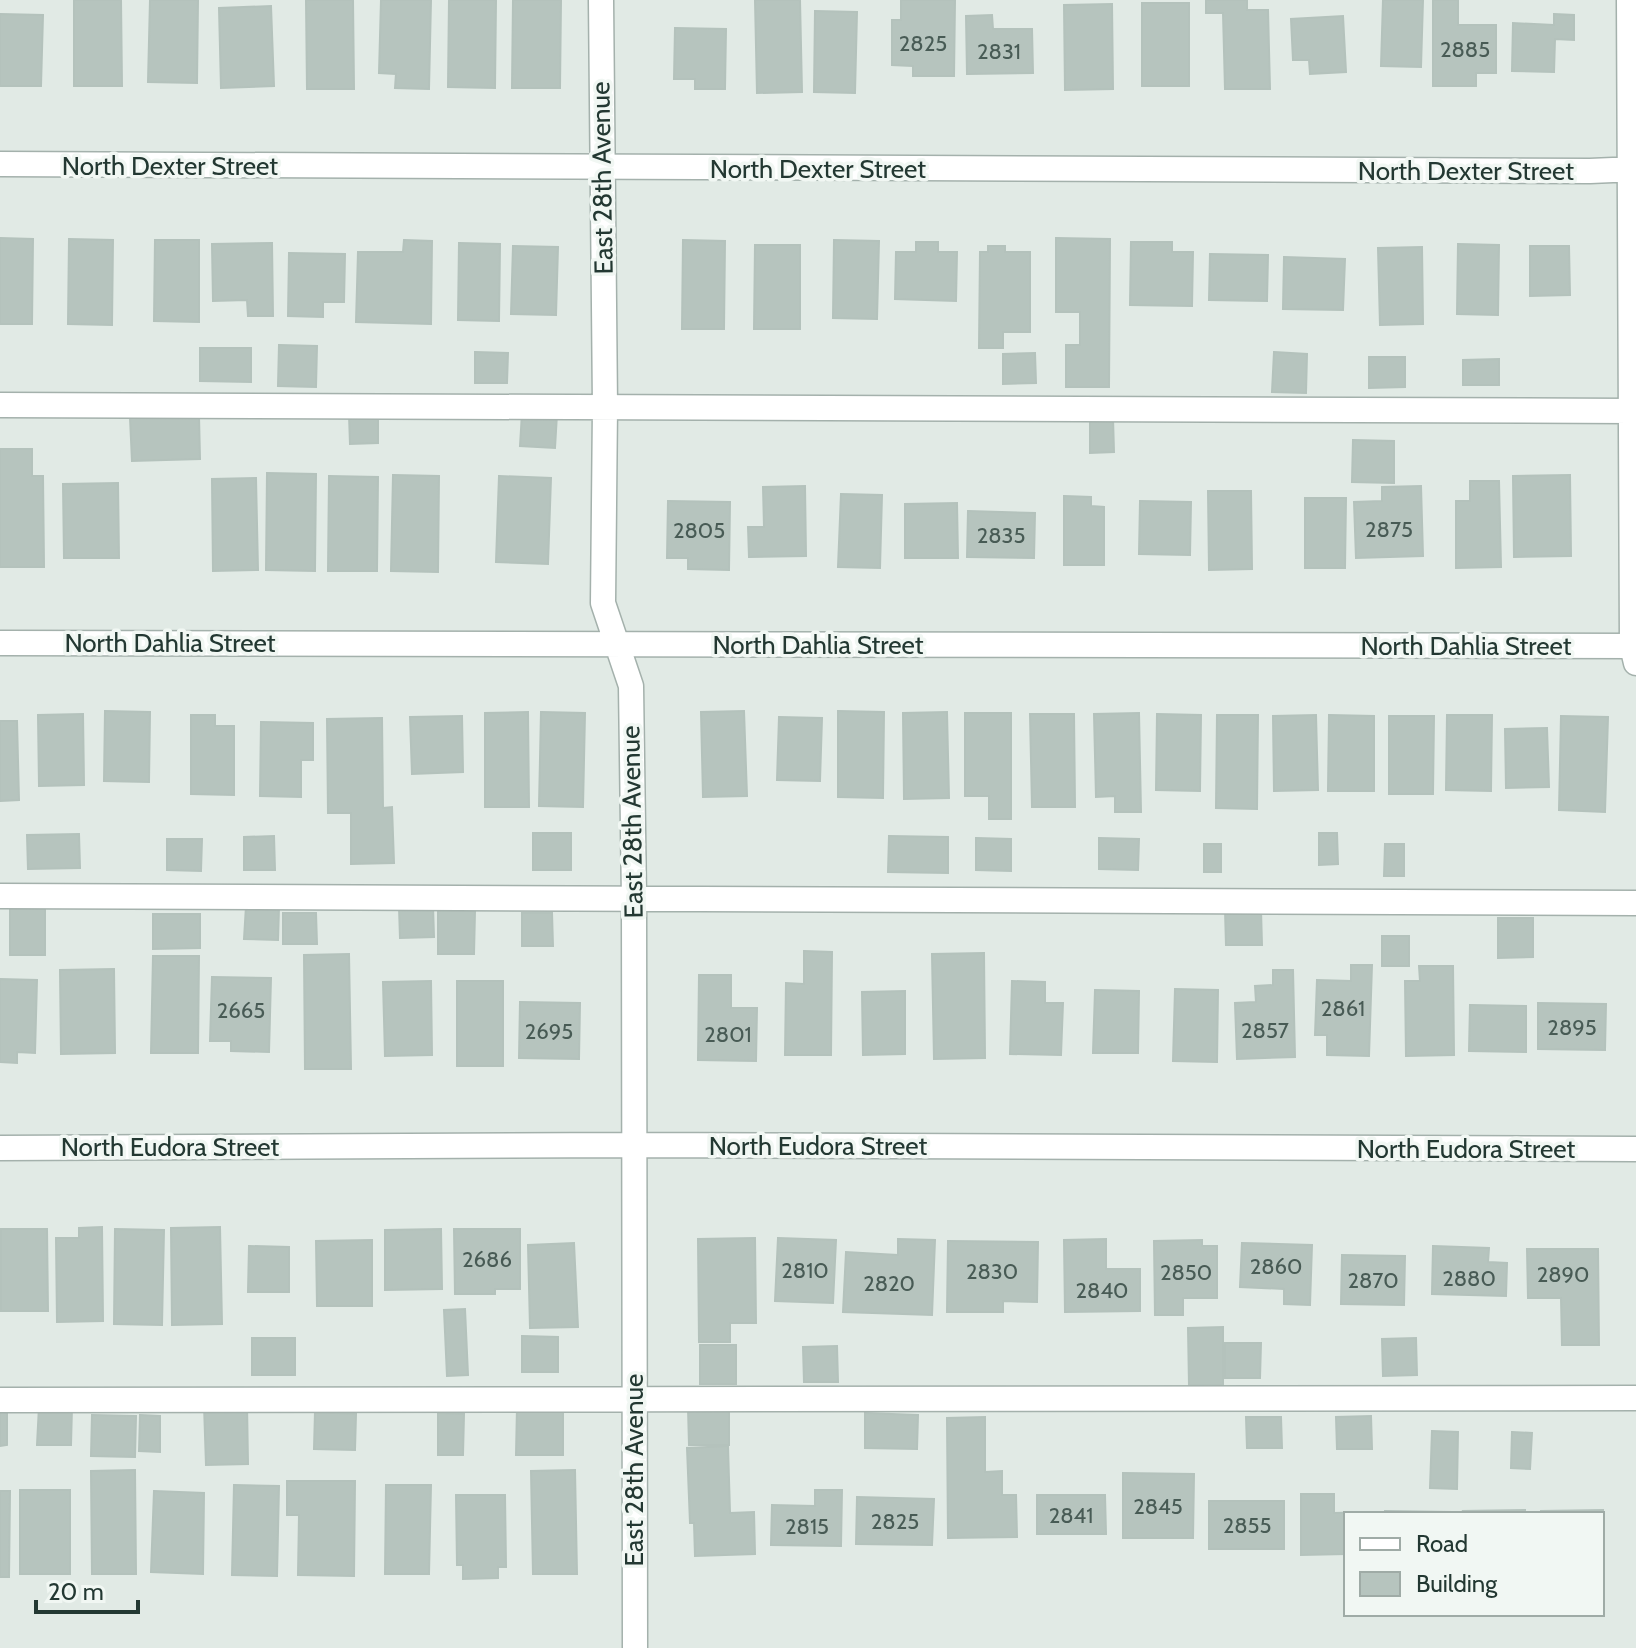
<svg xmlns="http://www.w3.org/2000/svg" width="1636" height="1648" font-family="Cabin,sans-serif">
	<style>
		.building { fill: #b6c4be; stroke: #b4c2bc; stroke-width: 2 }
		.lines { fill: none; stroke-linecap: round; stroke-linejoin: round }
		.minor-casing { stroke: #a4b1ac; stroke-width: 27 }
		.minor { stroke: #fff; stroke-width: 24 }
		.labels { text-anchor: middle; stroke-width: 7; stroke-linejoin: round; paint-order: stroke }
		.number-label { font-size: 22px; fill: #485b55 }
		.street-label { font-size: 26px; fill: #233832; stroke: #f1f7f3 }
	</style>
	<rect width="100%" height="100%" fill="#e1eae5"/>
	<path class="building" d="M74 0H121L122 86H74Z
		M150 0H198L197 83 148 82Z
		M306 0H353L354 89H307Z
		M381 0H431L429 89 395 88 396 74 379 73Z
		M449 0H496L495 88 448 87Z
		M513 0H561L560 88H512Z
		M755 0H800L802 92 757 93Z
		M901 0H955L954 76H913V66L892 65V20H901Z
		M1206 0H1247V10H1268L1270 89H1225L1223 13H1206Z
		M1383 0H1423L1421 67 1381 66Z
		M1433 0H1458V25H1496V73H1476V86H1433Z
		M1142 3H1189V86H1142Z
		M1112 4 1113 89 1065 90 1064 5Z
		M271 6 274 86 221 88 219 8Z
		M815 11 857 12 855 93 814 92Z
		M0 14 43 15 41 86H0Z
		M1554 14 1574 15V40L1555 39 1554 72 1512 71 1513 23 1554 25Z
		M992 15 993 29H1032L1033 73 967 74 966 16Z
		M1343 16 1346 72 1310 74 1309 60H1293L1291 19Z
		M675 28 726 29 725 89H695V79H674Z
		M0 238 33 239 32 324H0Z
		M1056 238 1110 239 1109 387H1066V345H1080V312H1056Z
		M69 239 113 240 112 325 68 324Z
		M155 240H199V322L154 321Z
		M404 240 432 241 431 324 356 322 358 252H403Z
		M683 240 725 241 724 329H682Z
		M834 240 879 241 877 319 833 318Z
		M916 242H938V252H957L956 301 895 299 896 252H916Z
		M1131 242H1172V252H1193L1192 306 1130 305Z
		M272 243 273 316H248L247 300 213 301 212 244Z
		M459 243 500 244 499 321 458 320Z
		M1458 244 1499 245 1498 315 1457 314Z
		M755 245H800V329H754Z
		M513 246 558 247 556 315 511 314Z
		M988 246H1005V252H1030V332H1003V348H979L980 252H988Z
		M1530 246H1569L1570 295 1530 296Z
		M1422 247 1423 324 1380 325 1378 248Z
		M289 253 345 254 344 302H323V317L288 316Z
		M1210 254 1268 255 1267 301 1209 300Z
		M1284 257 1345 259 1343 310 1283 309Z
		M279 345 317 346 316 387 278 386Z
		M200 348H251V382L200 381Z
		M475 352 508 353 507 383H475Z
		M1274 352 1307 354 1306 393 1272 392Z
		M1035 353 1036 383 1003 384V354Z
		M1369 357H1405V387L1369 388Z
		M1499 359V385H1463V360Z
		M522 413 557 414 555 448 520 446Z
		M349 415H378V443L350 444Z
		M199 416 200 459 132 461 130 418Z
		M1090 418H1113L1114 452 1090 453Z
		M1353 440 1394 441V483L1352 482Z
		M0 449H32V476H43L44 567H0Z
		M267 473 316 474 315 571 266 570Z
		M393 475 439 476 438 572 391 571Z
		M1570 475 1571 556 1514 557 1513 476Z
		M329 476 378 477 377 571H328Z
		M499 476 551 478 548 564 496 562Z
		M256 478 258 570 213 571 212 479Z
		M1470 481H1499L1501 567 1456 568V501H1470Z
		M118 483 119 558H64L63 484Z
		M805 486 806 556 749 557 748 527H764L763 487Z
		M1421 486 1423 556 1356 558 1354 502 1382 501V487Z
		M1208 491H1251L1252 569 1209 570Z
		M841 494 882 495 880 568 838 567Z
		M1064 496 1091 497V506L1104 507V565H1064Z
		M1305 498H1346L1345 568H1305Z
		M668 501 730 502 729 570 688 569V558H667Z
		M1140 501 1191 502 1190 555 1139 554Z
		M957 503 958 558H905V504Z
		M968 511 1035 513 1034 558 967 557Z
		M105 711 150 712 149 782 104 781Z
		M744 711 747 796 703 797 701 712Z
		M838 711 884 712 883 798 838 797Z
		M528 712 529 807H485V713Z
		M541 712 585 713 583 807 539 806Z
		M947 712 949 798 904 799 903 713Z
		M965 713H1011V819H989V796H965Z
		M1139 713 1141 812H1115V796L1096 797 1094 714Z
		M83 714 84 785 39 786 38 715Z
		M1030 714H1074L1075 807H1032Z
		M1157 714 1201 715 1200 791 1156 790Z
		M191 715H215V726H234V795L191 794Z
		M1217 715H1258L1257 809 1216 808Z
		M1316 715 1318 790 1274 791 1273 716Z
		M1329 715 1374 716V791H1328Z
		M1447 715H1492L1491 791 1446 790Z
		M462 716 463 772 412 774 410 717Z
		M1389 716H1434L1433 794H1389Z
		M1561 716 1608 717 1605 812 1559 810Z
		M779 717 822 718 820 781 777 780Z
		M382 718 383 808 392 807 394 863 351 864V813H328L327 719Z
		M0 721H17L19 800 0 801Z
		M261 722 313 723V760H301V797L260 796Z
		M1547 728 1549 787 1506 788 1505 729Z
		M533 833H571V870H533Z
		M1319 833H1337L1338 864 1319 865Z
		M79 834 80 868 28 869 27 835Z
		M274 836 275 870H244V837Z
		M889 836 948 837V873L888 872Z
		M976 838 1011 839V871L976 870Z
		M1099 838 1139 839 1138 870 1099 869Z
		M167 839H202L201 871 167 870Z
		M1204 844H1221V872H1204Z
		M1385 844H1404V876H1384Z
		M10 905H45V955H10Z
		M246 906 279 907 278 940 244 939Z
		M433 906 434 937 400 938 399 907Z
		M438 910 475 911 474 954H438Z
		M1225 910H1261L1262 945H1226Z
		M283 913H316L317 944H283Z
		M522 913H552L553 946H522Z
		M153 914H200V948L153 949Z
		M1498 918H1533V957L1498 958Z
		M1382 936H1409V966H1382Z
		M804 951 832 952 831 1055H785L786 983 804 984Z
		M984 953 985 1058 934 1059 932 954Z
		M349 954 351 1069H305L304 955Z
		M153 956H199L198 1053H151Z
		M1351 965H1372L1369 1056 1327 1055V1035H1315L1317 980 1351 981Z
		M1419 966H1453L1454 1055 1406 1056 1405 981H1420Z
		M114 969 115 1053 61 1054 60 970Z
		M1273 970H1293L1295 1057 1237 1059 1235 1003 1256 1002 1255 986 1273 985Z
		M699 975H731V1008H757L756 1061 698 1060Z
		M212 977 271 978 269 1052 231 1051V1041H210Z
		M0 979 37 980 35 1053 17 1052V1063L0 1062Z
		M431 981 432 1055 385 1056 383 982Z
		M457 981H503V1066H457Z
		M1012 981 1045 982V1003H1063L1061 1055 1010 1054Z
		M1175 989 1218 990 1217 1062 1173 1061Z
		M1095 990 1139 991 1138 1053H1093Z
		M905 991V1054L863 1055 862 992Z
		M520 1002 580 1003 579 1059 519 1058Z
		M1538 1003 1606 1004 1605 1050 1538 1049Z
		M1470 1005 1526 1006V1052L1469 1051Z
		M102 1227 103 1321 57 1322 56 1238H79V1228Z
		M220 1227 222 1324 172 1325 171 1228Z
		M1 1229H47L48 1311H1Z
		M115 1229 164 1230 162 1325 114 1324Z
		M441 1229 442 1289 385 1290V1230Z
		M454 1229H520V1289H495V1294H455Z
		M755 1238 756 1323H730V1342H699L698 1239Z
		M778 1238 836 1240 833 1303 775 1301Z
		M898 1239 935 1240 932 1315 843 1312 846 1252 898 1255Z
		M1106 1239V1269H1140V1311L1065 1312 1064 1240Z
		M372 1240V1306H317L316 1241Z
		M1202 1240V1246H1217V1298H1183V1315H1155L1154 1241Z
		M948 1241 1038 1242 1037 1302 1003 1301V1312H947Z
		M574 1243 578 1327 530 1328 528 1245Z
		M1242 1243 1312 1245 1310 1305 1284 1304V1289L1240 1287Z
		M249 1246 289 1247V1292H248Z
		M1433 1246 1489 1248 1488 1262 1507 1263 1506 1296 1432 1294Z
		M1527 1249H1598L1599 1345H1562L1561 1298H1528Z
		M1342 1255 1405 1256 1404 1305 1341 1304Z
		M465 1309 468 1375 447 1376 444 1310Z
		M1223 1327V1385H1189L1188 1328Z
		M522 1336 558 1337V1372H522Z
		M252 1338H295V1375H252Z
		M1416 1338 1417 1375 1383 1376 1382 1339Z
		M1225 1343H1261L1260 1378H1225Z
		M700 1345H736V1384H700Z
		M837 1346 838 1382H804L803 1347Z
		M247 1404 248 1464 206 1465 204 1405Z
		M39 1406 72 1407 71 1445H37Z
		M517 1407 563 1408V1455H516Z
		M729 1407V1445H689L688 1408Z
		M0 1412H7V1445L0 1446Z
		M315 1412 356 1414 355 1450 314 1449Z
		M438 1413 464 1414 463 1455H438Z
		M865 1413 918 1415 917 1449 865 1448Z
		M92 1415 136 1416 135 1457 91 1456Z
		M140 1415 160 1416V1452L139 1451Z
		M1371 1416 1372 1449H1337L1336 1417Z
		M985 1417V1472L1002 1471V1495H1016L1017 1537 948 1538 947 1418Z
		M1246 1417H1281L1282 1448H1247Z
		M1432 1431 1458 1432 1457 1489 1430 1488Z
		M1512 1432 1532 1433 1530 1469 1511 1468Z
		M728 1446 730 1513 754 1512 755 1554 695 1556 694 1523H690L687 1448Z
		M135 1470 136 1574H92L91 1471Z
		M575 1470 577 1574H533L531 1471Z
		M1123 1473 1194 1474 1193 1538H1123Z
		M287 1481H355L354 1576 298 1575 299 1515H287Z
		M234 1485 279 1486 277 1576 232 1575Z
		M386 1485H431L429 1574H385Z
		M20 1490H70V1574H20Z
		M815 1490H842L841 1546 771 1545 772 1505 815 1506Z
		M0 1491H10L9 1577H0Z
		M154 1491 204 1493 203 1574 151 1572Z
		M1301 1494H1334V1513L1371 1512 1346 1514V1554L1301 1555Z
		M456 1495H505L506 1567H498V1578L463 1579V1565H457Z
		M1037 1495H1105L1106 1534H1037Z
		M857 1497 934 1499 932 1545 856 1544Z
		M1209 1501H1284V1549H1209Z
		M1525 1510V1514H1464L1463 1511Z
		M1603 1510 1604 1553 1602 1514H1541V1511Z
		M1385 1511 1452 1512V1514H1385Z"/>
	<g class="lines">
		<defs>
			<path id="minor" d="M601 0 605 407 603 603 631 686 634 899 635 1648
				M1629 0 1632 646 1636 663
				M0 164 1590 171 1636 169
				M0 405 1631 411
				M0 643 1636 646
				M0 896 1636 903
				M0 1148 633 1145 1636 1149
				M0 1400 1636 1398"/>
		</defs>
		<use href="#minor" class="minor-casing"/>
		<use href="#minor" class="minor"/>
	</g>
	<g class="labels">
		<g class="number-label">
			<text x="923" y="51">2825</text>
			<text x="1465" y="57">2885</text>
			<text x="999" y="59">2831</text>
			<text x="1389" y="537">2875</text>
			<text x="699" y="538">2805</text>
			<text x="1001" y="543">2835</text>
			<text x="1343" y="1016">2861</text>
			<text x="241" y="1018">2665</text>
			<text x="1572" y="1035">2895</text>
			<text x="1265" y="1038">2857</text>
			<text x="549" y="1039">2695</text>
			<text x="728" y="1042">2801</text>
			<text x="487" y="1267">2686</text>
			<text x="1276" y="1274">2860</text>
			<text x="805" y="1278">2810</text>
			<text x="992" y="1279">2830</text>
			<text x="1186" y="1280">2850</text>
			<text x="1563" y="1282">2890</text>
			<text x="1469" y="1286">2880</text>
			<text x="1373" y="1288">2870</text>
			<text x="889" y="1291">2820</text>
			<text x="1102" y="1298">2840</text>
			<text x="1158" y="1514">2845</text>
			<text x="1071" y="1523">2841</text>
			<text x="895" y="1529">2825</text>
			<text x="1247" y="1533">2855</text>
			<text x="807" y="1534">2815</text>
		</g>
		<g class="street-label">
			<text x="170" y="175">North Dexter Street</text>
			<text x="818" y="178">North Dexter Street</text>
			<text x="1466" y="180">North Dexter Street</text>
			<text transform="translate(602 178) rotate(-91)" y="9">East 28th Avenue</text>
			<text x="170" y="652">North Dahlia Street</text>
			<text x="818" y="654">North Dahlia Street</text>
			<text x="1466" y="655">North Dahlia Street</text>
			<text transform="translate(632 822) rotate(-91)" y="9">East 28th Avenue</text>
			<text x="818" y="1155">North Eudora Street</text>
			<text x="170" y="1156">North Eudora Street</text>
			<text x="1466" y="1158">North Eudora Street</text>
			<text transform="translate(634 1470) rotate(-90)" y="9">East 28th Avenue</text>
		</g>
	</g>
	<rect x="1344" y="1512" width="260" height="104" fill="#f1f7f3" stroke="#9faba6" stroke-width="2"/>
	<rect x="1360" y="1538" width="40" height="12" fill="#ffffff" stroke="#9faba6" stroke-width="2"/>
	<text x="1416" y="1552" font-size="24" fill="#233832">Road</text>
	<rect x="1360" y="1572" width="40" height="24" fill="#b6c4be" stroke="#9faba6" stroke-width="2"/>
	<text x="1416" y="1592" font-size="24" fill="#233832">Building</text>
	<path d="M36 1600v12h102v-12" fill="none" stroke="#233832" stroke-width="4"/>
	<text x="48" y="1600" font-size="24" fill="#233832" stroke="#f1f7f3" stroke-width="6" paint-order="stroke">20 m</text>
</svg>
